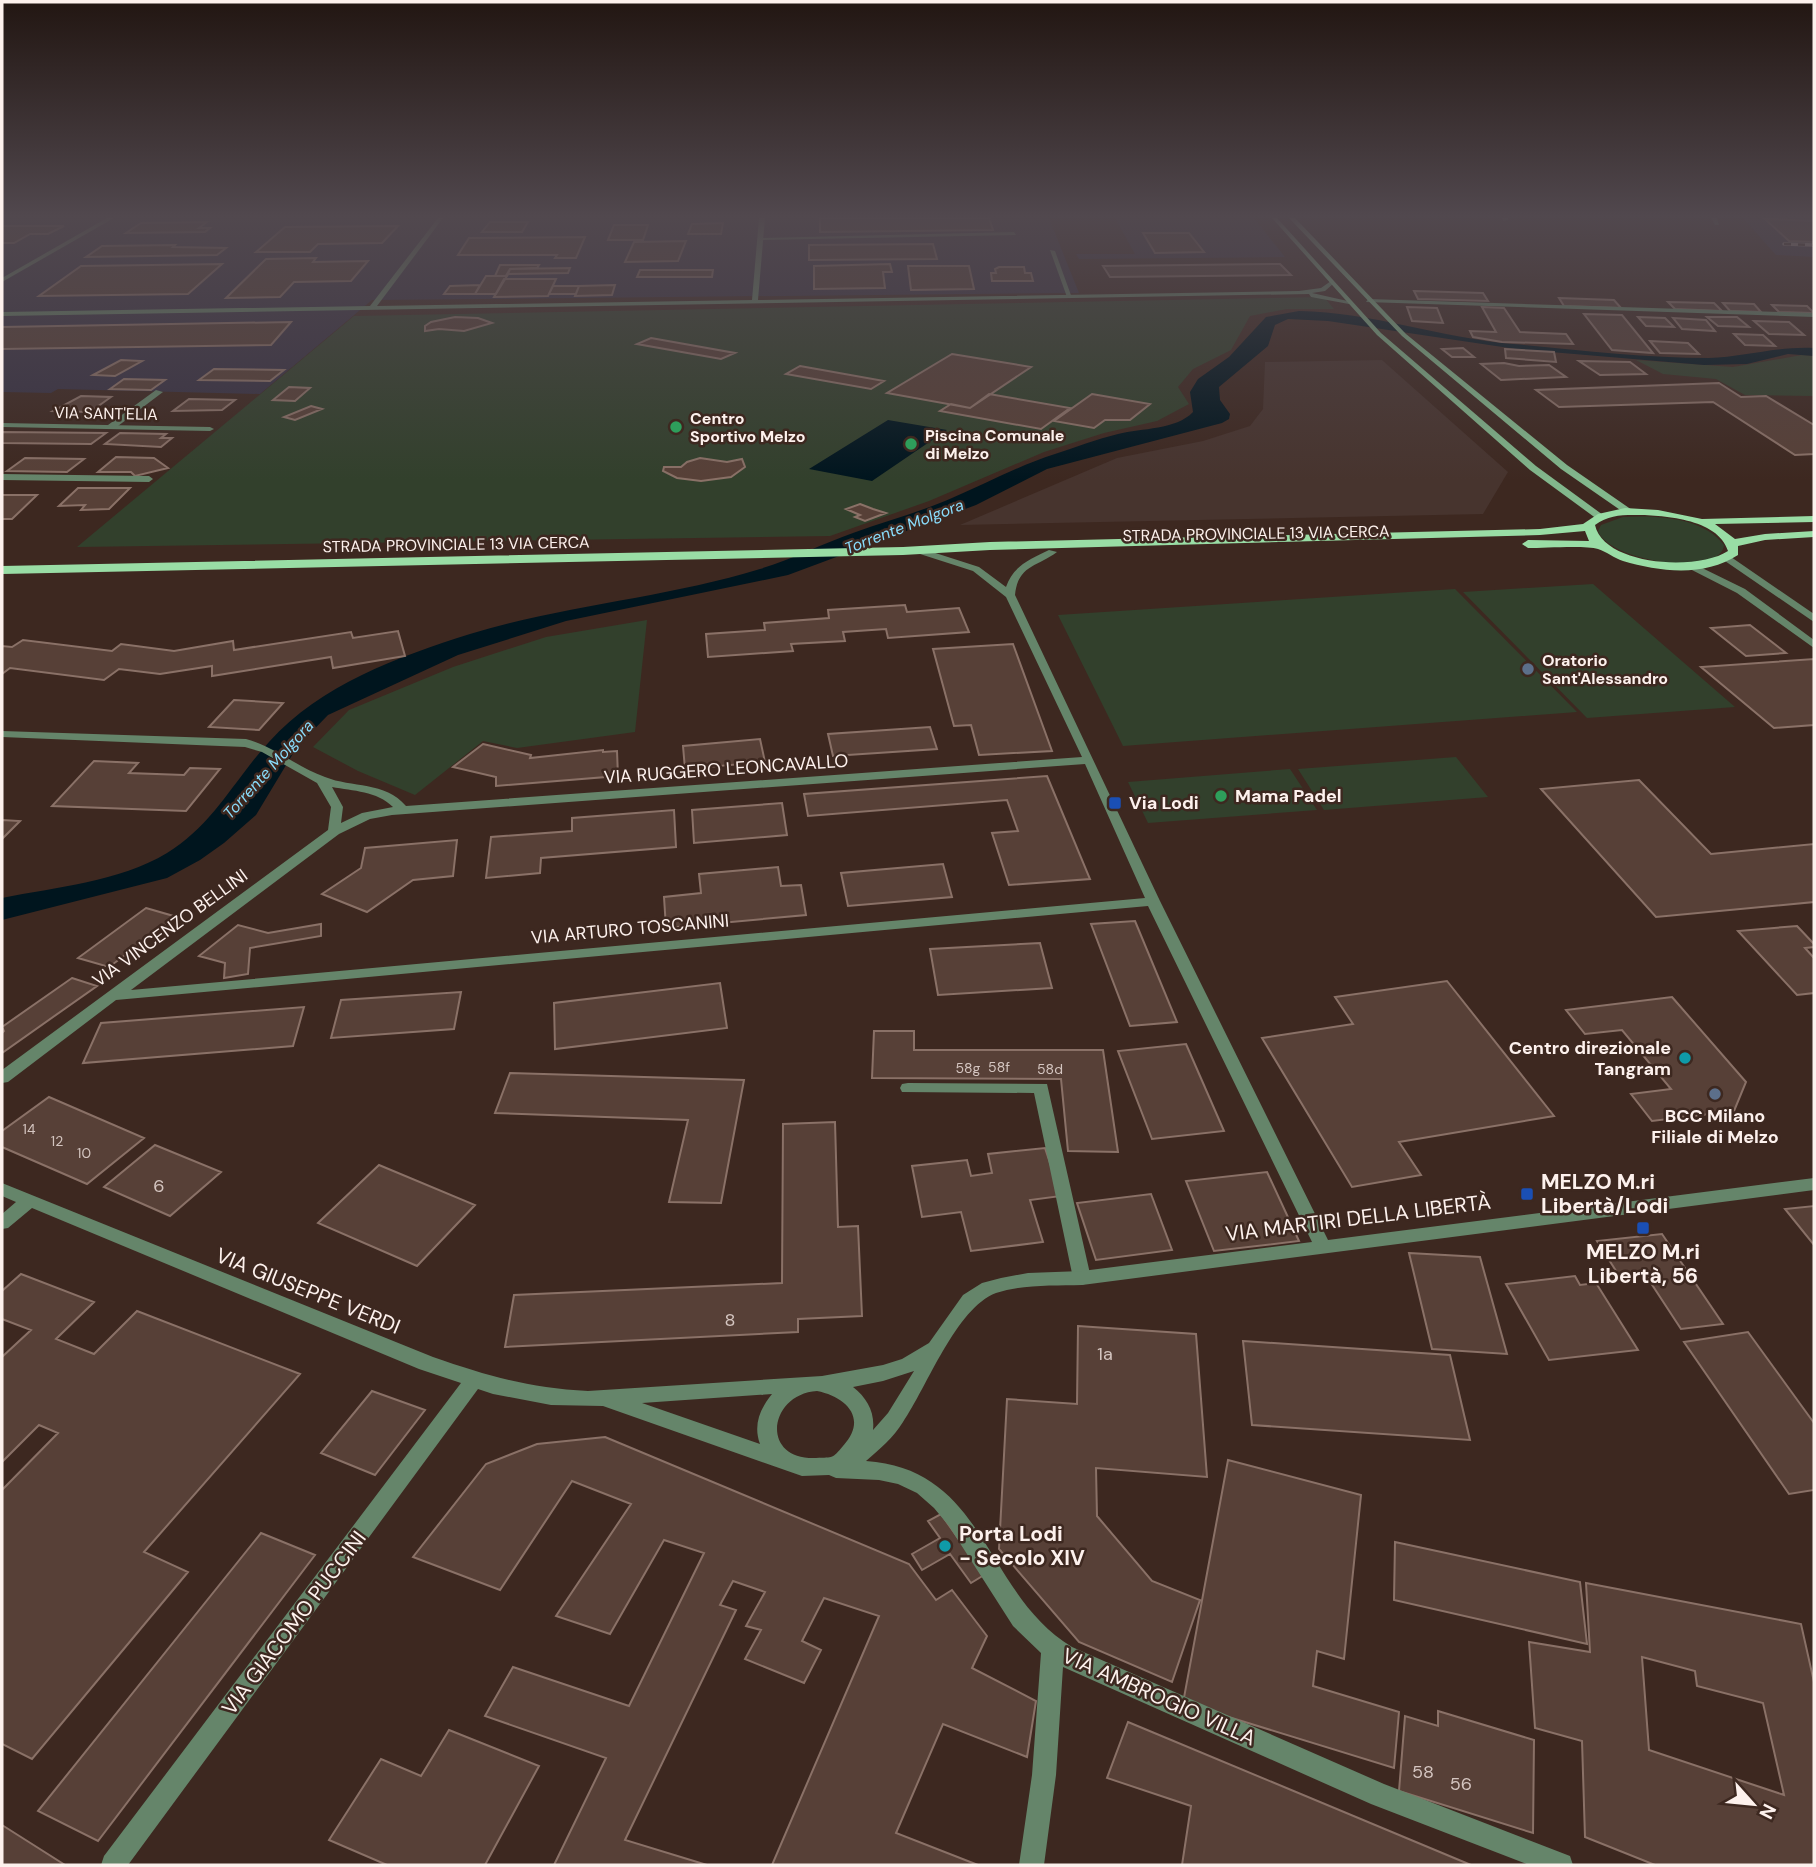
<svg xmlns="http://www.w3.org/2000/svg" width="1816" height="1867" font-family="'DM Sans',sans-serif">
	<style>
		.commercial { fill: #47342e }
		.industrial { fill: #383243 }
		.green { fill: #32402c }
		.water { fill: #00151e }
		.building { fill: #574037; stroke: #8a7167; stroke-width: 2; fill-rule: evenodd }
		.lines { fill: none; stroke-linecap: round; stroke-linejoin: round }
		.lane { fill: #65856a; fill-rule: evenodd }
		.street { fill: #65856a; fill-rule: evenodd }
		.secondary { fill: #82b78c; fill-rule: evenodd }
		.primary { fill: #99dda5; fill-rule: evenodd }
		.rail-casing { stroke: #bbaca7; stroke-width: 3.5 }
		.rail { stroke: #3d2820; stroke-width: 2.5; stroke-dasharray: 7; stroke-linecap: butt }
		.leisure-dot { fill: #2e9e5b; stroke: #3d2820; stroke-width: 2.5 }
		.service-dot { fill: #5c6f8a; stroke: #3d2820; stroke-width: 2.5 }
		.transit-dot { fill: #1a4fb4; stroke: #3d2820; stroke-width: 2.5 }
		.culture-dot { fill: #0f9aa8; stroke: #3d2820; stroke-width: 2.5 }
		.labels { text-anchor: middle; stroke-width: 5; stroke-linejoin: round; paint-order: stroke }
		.number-label { font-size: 14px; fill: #d4c5c0 }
		.far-street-label { font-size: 16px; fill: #fdf1ed; stroke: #3d2820 }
		.far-poi-label { font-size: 16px; font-weight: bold; fill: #fdf1ed; stroke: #3d2820; text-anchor: start }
		.far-water-label { font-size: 16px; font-style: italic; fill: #89dcfb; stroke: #3d2820 }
		.street-label { font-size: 18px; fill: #fdf1ed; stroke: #3d2820 }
		.poi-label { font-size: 18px; font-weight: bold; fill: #fdf1ed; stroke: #3d2820; text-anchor: start }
		.near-number-label { font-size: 18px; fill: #d4c5c0 }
		.near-poi-label { font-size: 21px; font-weight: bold; fill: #fdf1ed; stroke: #3d2820; text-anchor: start }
		.near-street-label { font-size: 21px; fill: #fdf1ed; stroke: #3d2820 }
	</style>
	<rect width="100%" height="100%" fill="#3d2820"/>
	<path class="commercial" d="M1382 360 1508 472 1483 514 960 525 1117 458 1203 441 1250 426 1263 409 1265 362Z"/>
	<path class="industrial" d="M2 218H1049L1079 293 372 300 260 394 58 389 51 393 2 392Z
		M1115 218H1254L1285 257 1079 259 1076 254H1135Z
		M1743 218H1814V257L1776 255Z"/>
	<path class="green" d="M1324 297 1334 309H1287L1250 316 1231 350 1193 369 1178 387 1189 404 1157 421 1104 433 1044 452 929 501 830 536 77 547 354 316Z
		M1802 355 1814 356V396L1745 395 1716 379 1663 374 1636 360 1733 367Z
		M1623 517C1656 515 1703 517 1724 545 1721 578 1609 562 1598 531L1601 525Z
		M1593 584 1735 707 1587 718 1463 592Z
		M1455 589 1577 712 1123 746 1058 615Z
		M647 620 635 732 517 748 483 741 415 795 358 771 313 747 349 710 453 667 546 637Z
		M1456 757 1488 797 1324 810 1298 769Z
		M1290 769 1317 810 1148 823 1128 782Z"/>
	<path class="water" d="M1299 311C1372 312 1441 338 1513 344 1578 350 1644 358 1709 358 1745 357 1778 346 1814 348V356L1788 354 1747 364 1704 365 1516 349 1328 321 1288 319 1275 325 1268 346 1219 387 1220 400 1230 414 1229 419 1222 423 1047 469 976 505 788 575 566 621 458 655 328 715 297 747 256 815 224 843 200 860 167 878 2 920V898C56 887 119 882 167 853 213 825 234 780 269 742 321 684 398 657 470 634 565 605 666 598 760 569 792 559 822 544 853 533 886 521 920 512 952 498 987 483 1020 465 1055 454 1076 447 1097 439 1118 434 1142 428 1176 430 1193 412L1190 392 1198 379 1229 357 1266 317Z
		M888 420 947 430 872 481 809 469Z"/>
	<path class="building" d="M820 218H989L993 230 820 232Z
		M1765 219 1814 221V242L1789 241Z
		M207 222 199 228H210L205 232 126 233 141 223Z
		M490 222H528L522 232H482Z
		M723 223 721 234H688L692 224Z
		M614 225H648L643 240H608Z
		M2 226H64L48 234H30L14 243H2Z
		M398 226 382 243 318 244 310 252H256L285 227Z
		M1143 233H1189L1204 252 1155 253Z
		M585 237 576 258H555L557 255H458L469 238Z
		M686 241 678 261 625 262 634 242Z
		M933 244 937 259 809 260V245Z
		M175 245 173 247 226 248 217 255 86 257 102 246Z
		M316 258 313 262 368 261 351 281 294 282 280 297 226 298 266 259Z
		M222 264 188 294 39 296 81 266Z
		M890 264 892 272H883L885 288 814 289V266Z
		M1280 264 1291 275 1110 277 1103 266Z
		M500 265H539L537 268 510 269 507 276H495Z
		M908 266H969L974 289 911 290Z
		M999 267H1024L1025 273H1031L1033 281H992L991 273H996L995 269Z
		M570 268 568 273 507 274 510 269Z
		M640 270H713L712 277H637Z
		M486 276H507L496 294H475Z
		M504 279H556L548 296 494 297Z
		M480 285 475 294H444L450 286Z
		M615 285 612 295 575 296 579 286Z
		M553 286H579L576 294H549Z
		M1414 291 1483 293 1488 301 1418 299Z
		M1559 298 1614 300 1621 308 1564 306Z
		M1668 302 1714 303 1722 311 1675 309Z
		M1723 303 1754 304 1761 312 1730 311Z
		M1772 305 1807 306 1814 313 1779 312Z
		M1407 307 1437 308 1443 323 1412 321Z
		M1482 307 1504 308 1520 332 1566 334 1573 344 1502 342 1473 337 1470 331 1496 332Z
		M1584 314 1622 315 1653 353 1612 350Z
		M455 317 478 318 492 323 464 331 439 329 425 331V326L431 322Z
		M1638 317 1665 318 1674 327 1646 326Z
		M1707 317H1737L1749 327 1718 326Z
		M1673 318 1706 320 1715 331 1682 329Z
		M1754 321 1789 322 1804 335 1769 334Z
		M291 322 271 345 2 349V327Z
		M1734 334 1763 335 1775 346 1745 345Z
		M651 338 735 353 721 359 637 344Z
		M1650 341 1688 343 1699 354 1660 353Z
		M1463 348 1474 357H1452L1442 349Z
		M1505 349 1554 352 1556 362 1506 358Z
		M952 354 1031 367 970 408 887 393Z
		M121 360 142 361 115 376 93 375Z
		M1579 361 1630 362 1646 374 1600 375Z
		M1504 363 1519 366 1549 365 1566 377 1501 380 1481 364Z
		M800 366 884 381 871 389 786 374Z
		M214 369 284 370 270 381 199 380Z
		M124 379 165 380 151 390 110 389Z
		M1719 383 1741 397 1766 396 1814 425V454L1795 455 1713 402 1559 407 1536 390Z
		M289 387 310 388 295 401 273 400Z
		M989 394 1070 408 1041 429 940 411 951 404 970 408Z
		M1092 394 1150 404 1130 420H1105L1094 428 1054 421Z
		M81 396 111 397 90 412 53 411Z
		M189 399 235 400 222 410 173 411Z
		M311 406 322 409 295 420 284 417Z
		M2 432 106 433 91 444 2 443Z
		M120 433 166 434 161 438H172L161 447 105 444Z
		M116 457 154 458 168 468 135 476 131 472H98Z
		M25 458 84 459 67 472 7 471Z
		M700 458 727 462 742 459 745 467 731 477 701 481 677 478 663 471 664 467H681L687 462Z
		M78 488H130L109 509 81 510 85 505 59 506Z
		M2 495H37L12 519H2Z
		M860 504 873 509 886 513 865 521 855 517 860 515 846 509Z
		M905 605 907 612 959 608 969 632 888 638 886 629 843 632 845 641 791 644 793 651 708 657 706 634 765 630 764 623 829 618 828 610Z
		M1750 625 1786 653 1746 656 1711 628Z
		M398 631 405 656 333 668 331 657 212 676V666L160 674 119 669 104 680 10 668 2 674V646L12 647 23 640 112 651 121 644 174 651 233 641 234 650 351 632 353 638Z
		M1013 644 1052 751 979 755 971 725 954 726 933 649Z
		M1814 659V725L1774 728 1701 667Z
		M234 700 283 703 259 730 209 727Z
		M930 727 937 749 833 756 828 734Z
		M760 739 765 762 685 769 683 746Z
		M483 744 531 755 530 758 603 750V752L617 751 618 776 496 786V777L453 767Z
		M94 761 138 763 129 773 184 775 190 768 220 769 186 811 52 806Z
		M1047 776 1090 879 1009 885 992 833 1018 831 1007 800 808 816 804 794Z
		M1639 780 1711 854 1814 844V902L1656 917 1541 789Z
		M782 803 787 835 694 843 692 810Z
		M674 810 676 847 541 858 540 873 486 878 491 837 572 831V818Z
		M2 820 20 821 2 839Z
		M457 840 453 876 413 880 367 912 322 894 361 868 365 848Z
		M943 864 952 897 848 906 841 873Z
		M778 867 781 886 801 885 806 915 666 928 664 897 701 893 699 874Z
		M146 908 177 917 109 967 78 958Z
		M1135 921 1177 1022 1130 1026 1091 924Z
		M321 924V936L250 948 248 974 224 978 225 963 199 956 238 925 268 933Z
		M1797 926 1814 944V947L1805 948 1814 958V993L1797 995 1738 931Z
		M1040 943 1052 988 938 995 930 949Z
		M72 978 97 986 2 1053V1033L4 1031 2 1027Z
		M1447 981 1554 1116 1399 1142 1421 1175 1352 1187 1262 1038 1353 1024 1335 997Z
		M720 983 727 1028 555 1049 554 1003Z
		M461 992 454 1029 331 1038 341 1000Z
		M1672 997 1746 1082 1734 1111 1652 1121 1631 1094 1671 1089 1622 1030 1585 1034 1566 1010Z
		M304 1007 293 1046 83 1063 101 1023Z
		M874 1031H914V1050H1103L1118 1152 1068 1151 1061 1079 872 1078Z
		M1186 1044 1224 1131 1152 1139 1118 1051Z
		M510 1073 744 1080 721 1203 669 1202 688 1120 495 1113Z
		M49 1097 144 1138 87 1184 2 1147V1131Z
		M835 1122 838 1227 858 1226 862 1316 798 1319V1332L505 1347 514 1295 782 1283 783 1124Z
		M155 1145 221 1172 170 1216 104 1187Z
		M1045 1148 1061 1196 1030 1200 1043 1242 971 1251 961 1212 922 1217 912 1166 967 1160 971 1176 992 1173 988 1154Z
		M379 1165 475 1205 417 1266 318 1223Z
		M1267 1172 1299 1241 1214 1251 1186 1181Z
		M1151 1194 1172 1250 1096 1260 1077 1203Z
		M1814 1206V1245L1785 1209Z
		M1662 1234 1723 1324 1681 1329 1643 1271 1618 1274 1597 1241Z
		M1409 1253 1480 1257 1507 1354 1432 1349Z
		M21 1274 94 1302 56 1339 94 1354 137 1311 300 1374 144 1552 188 1572 32 1759 2 1744V1490L58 1433 39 1425 2 1462V1357L31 1330 2 1319V1291Z
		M1575 1276 1580 1285 1596 1283 1638 1350 1549 1360 1506 1284Z
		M1078 1326 1196 1334 1207 1477 1096 1468 1097 1516 1152 1581 1200 1600 1172 1682 1079 1642 999 1549 1007 1399 1077 1404Z
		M1748 1332 1814 1423V1490L1789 1494 1684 1342Z
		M1243 1341 1450 1355 1470 1440 1252 1425Z
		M372 1391 425 1410 375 1475 321 1453Z
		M605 1437 909 1564 936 1600 952 1590 987 1636 972 1668 1036 1701 1027 1757 943 1724 896 1833 978 1865H772L879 1616 824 1598 802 1641 821 1650 804 1683 745 1659 761 1630 746 1626 765 1592 733 1581 720 1605 736 1610 625 1840 707 1865H554L606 1758 485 1716 513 1667 629 1706 704 1553 664 1540 610 1634 556 1616 631 1504 572 1481 500 1590 413 1557 486 1464 537 1444Z
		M1228 1460 1361 1495 1344 1659 1317 1651 1313 1686 1399 1712 1394 1768 1183 1703Z
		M941 1514 984 1575 971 1583 950 1554 922 1570 912 1554 940 1538 928 1521Z
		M261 1533 315 1555 98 1841 38 1811Z
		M1395 1542 1580 1582 1587 1644 1394 1600Z
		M1586 1583 1801 1624 1814 1682V1865H1655L1585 1837 1582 1741 1535 1728 1529 1642 1590 1652ZM1642 1657 1695 1671 1697 1686 1763 1703 1784 1795 1649 1750Z
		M1438 1711 1534 1740 1533 1833 1399 1791 1405 1716 1438 1726Z
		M1128 1722 1471 1865H1182L1191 1806 1107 1778Z
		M449 1730 539 1766 485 1865H387L329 1840 381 1759 421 1776Z
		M2 1825 65 1865H2Z"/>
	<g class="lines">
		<path class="lane" d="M1014 232 1016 235 761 240 758 238Z
			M1050 250 1055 251 1072 298 1067 297Z
			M156 390 163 392 114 429H108V425Z
			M908 1083 1047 1084 1091 1278 1088 1283 1082 1285 1076 1283 1073 1278 1034 1093 902 1092 900 1088 902 1084Z"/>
		<path class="street" d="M107 218H114L2 282V278Z
			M438 218H443L377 306 752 300 759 218H765L758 300 1299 291 1321 288 1331 281 1334 283 1325 291 1312 293 1352 302 1349 304 1311 297 1309 294 2 316V312L370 306Z
			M1502 218H1508V220L1503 221Z
			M1711 218H1717L1719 225H1715Z
			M1368 299 1814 313V317L1366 302Z
			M2 423 210 427 214 429 210 431 2 427Z
			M2 474 149 476 153 479 149 482 2 480Z
			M923 549 979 567 1006 587C1013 566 1030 559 1049 550L1057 552C1037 567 1018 565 1015 595L1160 901 1328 1240 1814 1178V1190L1082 1285C1054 1286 1023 1284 996 1293 956 1308 927 1387 903 1422 893 1438 880 1449 866 1461 987 1469 984 1594 1072 1647L1384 1784 1570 1856 1573 1865H1529L1371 1804 1063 1667 1056 1775 1044 1865H1019L1032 1775 1041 1653 1013 1626 949 1526 934 1508 917 1493 898 1484 879 1480 836 1478 829 1475 802 1476 603 1406 551 1405 493 1394 478 1389 128 1865H101L104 1856 461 1383 419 1369 32 1208 8 1228 2 1229V1214L16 1202 2 1196V1183L433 1357C488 1376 529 1388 588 1391L822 1376 883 1365 902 1359 929 1343 963 1295 982 1283 1001 1278 1028 1273 1082 1271 1312 1242 1148 906 116 1000 8 1082 2 1083V1070L328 830 331 807 317 783 262 752 245 747 2 737V731L246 739C275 747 297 767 325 777 352 788 385 781 406 806L1082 757 1006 597 973 571 920 554V550ZM1085 764 1145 898 131 990 339 834 370 819 392 815ZM332 787C353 791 377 791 393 807L362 813 341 823 343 807ZM914 1371 888 1413 873 1430C875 1412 867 1398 853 1387L883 1381ZM817 1391C847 1397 868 1419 843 1446 832 1459 834 1457 816 1458 759 1460 769 1394 817 1391ZM772 1394C760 1409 753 1425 760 1444L642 1403Z
			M1725 557H1731L1814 614V622L1725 561Z
			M1690 565H1696L1745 589 1814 640V648L1737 593 1690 569Z"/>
		<path class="secondary" d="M1272 218H1277L1381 333 1536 466 1603 515V519H1597L1530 470 1377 335Z
			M1289 218H1295L1406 334 1567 465 1632 510V514H1626L1561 469 1402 336Z"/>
		<path class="primary" d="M1625 508 1658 510 1702 519 1814 516V522L1715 524 1735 539 1765 534 1814 531V537L1765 540 1738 546V555C1705 577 1660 572 1623 561 1614 558 1607 552 1598 549 1586 545 1544 548 1528 548L1522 544 1528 540 1589 541 1585 531 1540 535 990 550 903 555 2 574V566L903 547 990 542 1540 529 1583 524 1598 514ZM1633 515C1661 515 1718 518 1728 551 1698 571 1604 566 1595 525 1607 516 1619 515 1633 515Z"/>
		<defs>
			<path id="rail" d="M1784 244 1814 245"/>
		</defs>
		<use href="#rail" class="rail-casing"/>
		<use href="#rail" class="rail"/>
	</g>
	<linearGradient id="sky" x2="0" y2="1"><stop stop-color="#221612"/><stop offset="0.45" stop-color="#51484e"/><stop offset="1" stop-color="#51484e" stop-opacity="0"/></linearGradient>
	<rect width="1816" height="480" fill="url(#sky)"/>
	<g class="leisure-dot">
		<circle cx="676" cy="427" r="7"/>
		<circle cx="911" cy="444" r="7"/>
		<circle cx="1221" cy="796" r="7"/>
	</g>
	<g class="service-dot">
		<circle cx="1528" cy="669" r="7"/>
		<circle cx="1715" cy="1094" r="7"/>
	</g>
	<g class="transit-dot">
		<rect x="1108" y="796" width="14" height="14" rx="3.5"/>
		<rect x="1520" y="1187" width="14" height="14" rx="3.5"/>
		<rect x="1636" y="1221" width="14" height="14" rx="3.5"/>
	</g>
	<g class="culture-dot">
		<circle cx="1685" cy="1058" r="7"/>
		<circle cx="945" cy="1546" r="7"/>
	</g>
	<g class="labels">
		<g class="number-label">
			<text x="999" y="1072">58f</text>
			<text x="968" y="1073">58g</text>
			<text x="1050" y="1074">58d</text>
			<text x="29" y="1134">14</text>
			<text x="57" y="1146">12</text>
			<text x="84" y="1158">10</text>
		</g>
		<g class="far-street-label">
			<text transform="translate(106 413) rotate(1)" y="6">VIA SANT'ELIA</text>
			<text transform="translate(1256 533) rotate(-1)" y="6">STRADA PROVINCIALE 13 VIA CERCA</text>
			<text transform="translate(456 544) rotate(-1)" y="6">STRADA PROVINCIALE 13 VIA CERCA</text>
		</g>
		<g class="far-poi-label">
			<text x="690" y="424">Centro<tspan x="690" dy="18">Sportivo Melzo</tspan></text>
			<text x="925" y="441">Piscina Comunale<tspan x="925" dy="18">di Melzo</tspan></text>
			<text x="1542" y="666">Oratorio<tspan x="1542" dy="18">Sant'Alessandro</tspan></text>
		</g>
		<g class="far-water-label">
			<text transform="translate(904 526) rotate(-21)" y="6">Torrente Molgora</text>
			<text transform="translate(268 769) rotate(-48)" y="6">Torrente Molgora</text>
		</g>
		<g class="street-label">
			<text transform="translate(726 769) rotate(-4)" y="6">VIA RUGGERO LEONCAVALLO</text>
			<text transform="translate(170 928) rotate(-36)" y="6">VIA VINCENZO BELLINI</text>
			<text transform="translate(630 929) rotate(-5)" y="6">VIA ARTURO TOSCANINI</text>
		</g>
		<g class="poi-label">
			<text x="1235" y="802">Mama Padel</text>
			<text x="1129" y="809">Via Lodi</text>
			<text x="1671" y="1054" text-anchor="end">Centro direzionale<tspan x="1671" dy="21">Tangram</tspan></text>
			<text x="1715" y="1122" text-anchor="middle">BCC Milano<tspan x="1715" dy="21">Filiale di Melzo</tspan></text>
		</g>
		<g class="near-number-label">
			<text x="159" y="1192">6</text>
			<text x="730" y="1326">8</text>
			<text x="1105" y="1360">1a</text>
			<text x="1423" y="1778">58</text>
			<text x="1461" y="1790">56</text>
		</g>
		<g class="near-poi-label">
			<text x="1541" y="1189">MELZO M.ri<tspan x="1541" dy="24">Libertà/Lodi</tspan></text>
			<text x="1643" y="1259" text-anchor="middle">MELZO M.ri<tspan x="1643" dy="24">Libertà, 56</tspan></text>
			<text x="959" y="1541">Porta Lodi<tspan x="959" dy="24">- Secolo XIV</tspan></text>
		</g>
		<g class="near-street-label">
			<text transform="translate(1358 1218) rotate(-7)" y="7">VIA MARTIRI DELLA LIBERTÀ</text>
			<text transform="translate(308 1291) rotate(22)" y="7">VIA GIUSEPPE VERDI</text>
			<text transform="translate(294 1623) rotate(-53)" y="7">VIA GIACOMO PUCCINI</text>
			<text transform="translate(1159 1697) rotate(24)" y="7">VIA AMBROGIO VILLA</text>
		</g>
	</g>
	<rect width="1816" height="1867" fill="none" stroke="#fdf1ed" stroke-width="7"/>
	<g transform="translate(1753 1804) rotate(117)" stroke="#3d2820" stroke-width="5" paint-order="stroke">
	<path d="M0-5L12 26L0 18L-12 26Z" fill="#fdf1ed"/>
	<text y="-10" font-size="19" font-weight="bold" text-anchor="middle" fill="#fdf1ed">N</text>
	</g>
</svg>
